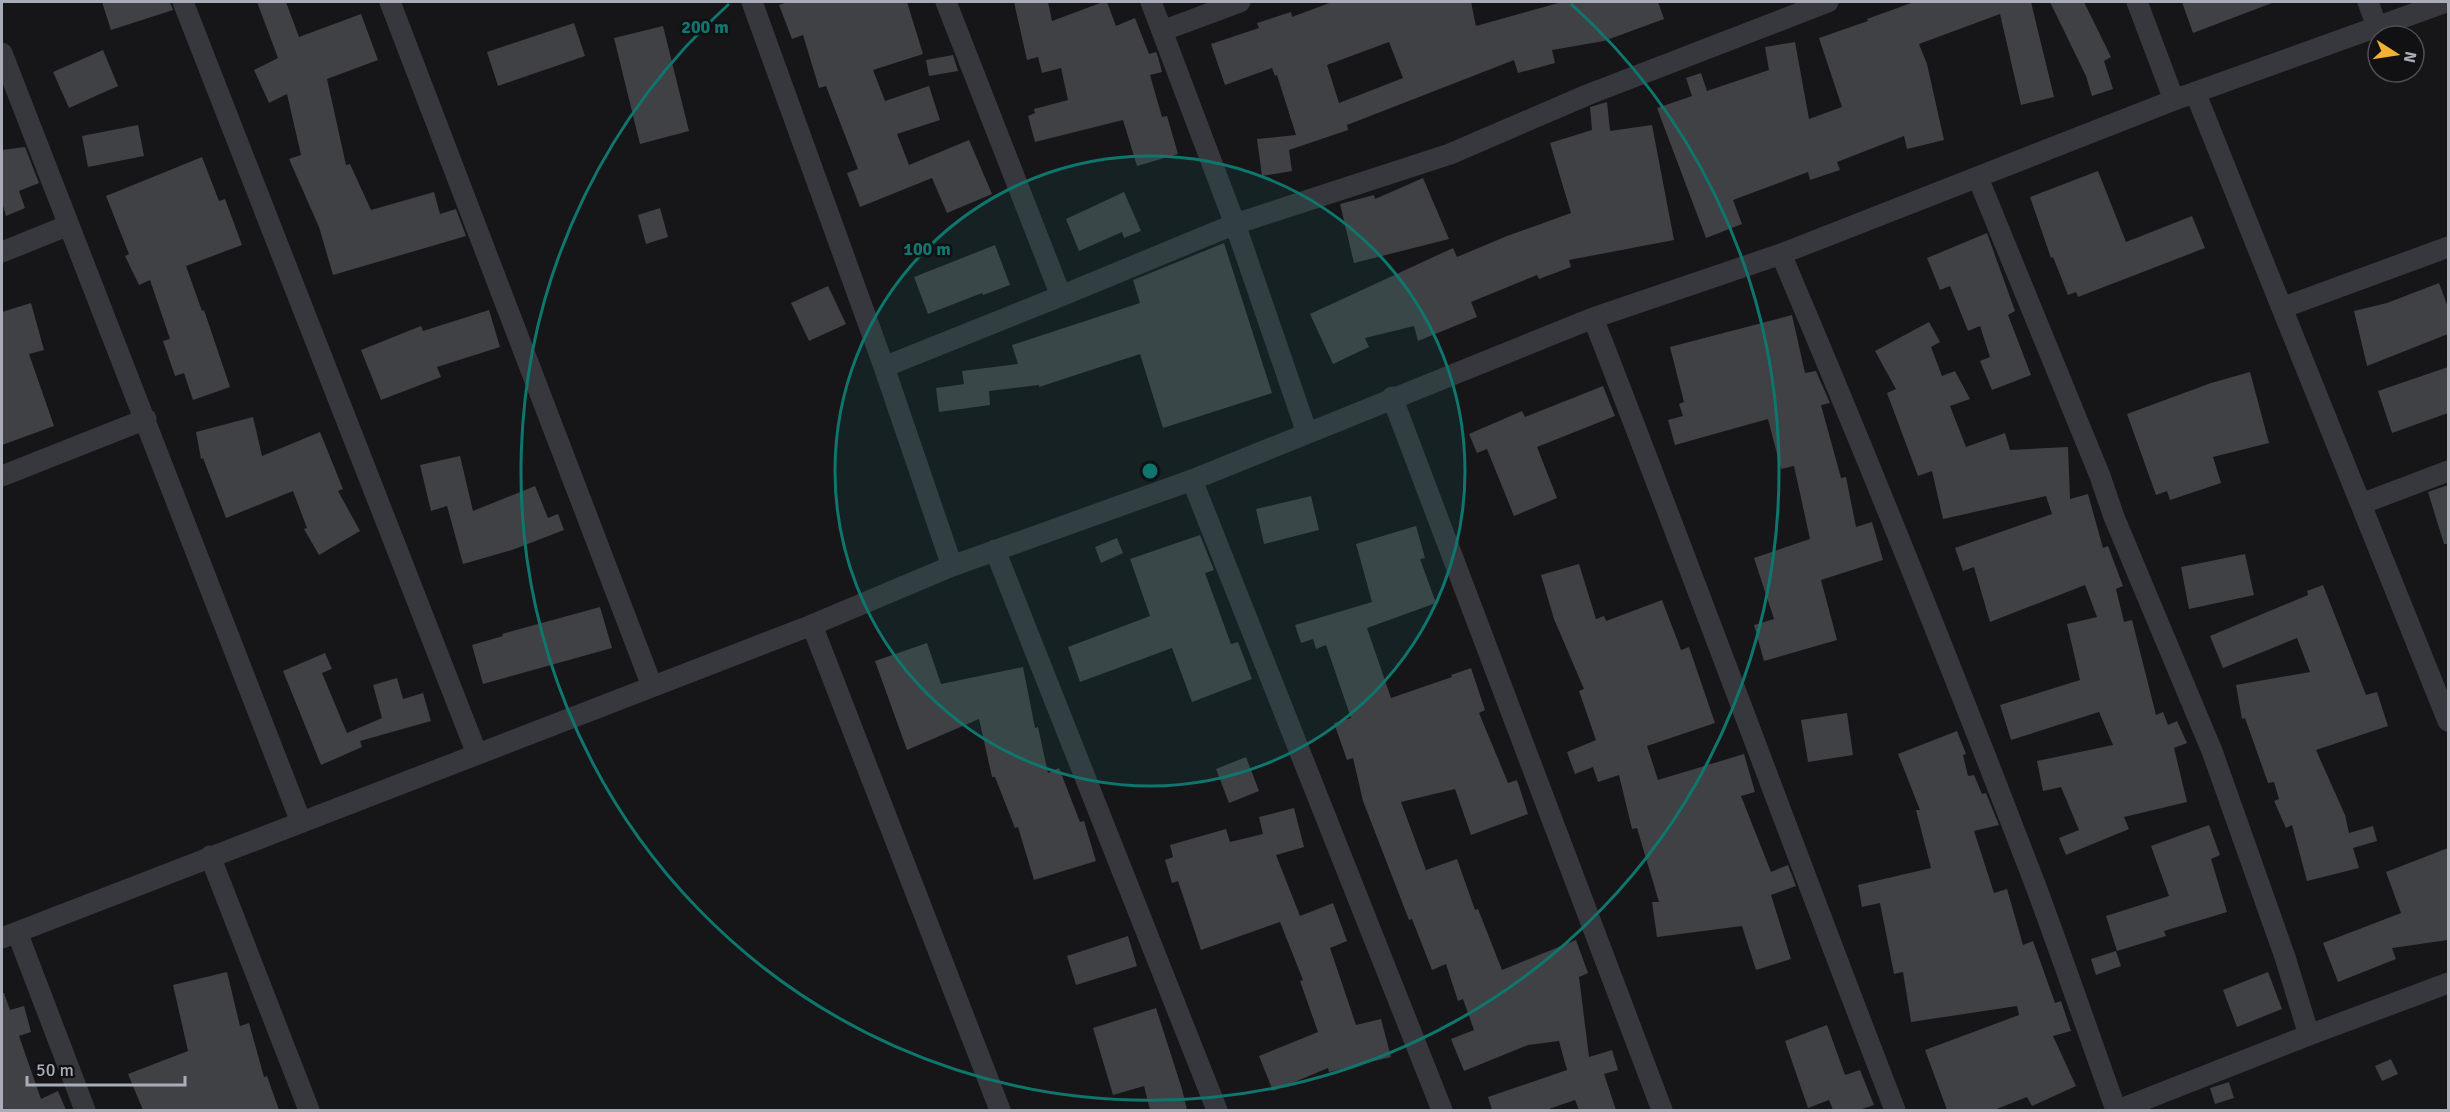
<svg xmlns="http://www.w3.org/2000/svg" width="2450" height="1112" font-family="Signika,sans-serif">
	<style>
		.building { fill: #404145; fill-rule: evenodd }
		.lines { fill: none; stroke-linecap: round; stroke-linejoin: round }
		.minor { stroke: #37383d; stroke-width: 21 }
		.ring { fill: none; stroke: #0f766e; stroke-width: 3 }
		.centre { fill: #0f766e; stroke: #111113; stroke-width: 3 }
		.ring-label { font-size: 18px; text-anchor: middle; font-weight: bold; fill: #0f766e; stroke: #111113; stroke-width: 5; stroke-linejoin: round; paint-order: stroke }
	</style>
	<rect width="100%" height="100%" fill="#161618"/>
	<path class="building" d="M102 2H170L173 10 111 30Z
		M257 2H286L299 37 361 14 378 60 327 79 346 165 350 164 371 210 434 192 440 214 456 209 466 236 333 275 319 227 289 159 301 155 287 94 269 103 254 70 278 58Z
		M788 2H907L923 54 873 70 885 101 929 86 940 120 897 134 909 165 969 140 992 194 947 213 932 178 860 207 847 173 858 169 826 86 819 88 803 35 792 39 779 5Z
		M1014 2H1048L1052 21 1103 2H1107L1116 26 1135 18 1149 54 1156 52 1158 57 1162 72 1150 75 1162 117 1167 116 1178 154 1137 166 1123 120 1035 142 1028 116 1035 113 1034 109 1068 100 1061 68 1042 73 1038 57 1027 60Z
		M1332 2H1471L1476 26 1562 2H1658L1664 19 1604 41 1552 50 1555 63 1518 73 1514 60 1347 125 1348 130 1289 150 1292 171 1262 176 1257 139 1296 135 1277 75 1275 76 1272 68 1225 85 1211 44 1259 28 1257 23 1291 12 1292 17ZM1389 42 1403 78 1339 103 1327 65Z
		M1914 2H2031L2054 97 2021 105 2000 14 1919 44 1927 64 1944 140 1907 149 1904 136 1837 162 1840 170 1810 180 1808 172 1733 200 1742 224 1706 238 1657 108 1692 96 1686 78 1701 73 1707 91 1769 70 1765 47 1795 42 1809 119 1842 107 1819 38 1868 21 1867 19Z
		M2050 2H2084L2111 57 2104 61 2113 89 2092 96 2086 76Z
		M2182 2H2272V3L2193 33Z
		M574 23 585 56 498 86 487 52Z
		M663 26 689 131 640 144 614 38Z
		M103 50 118 86 69 108 53 72Z
		M953 55 958 71 929 76 926 60Z
		M1607 102 1610 131 1652 125 1674 240 1569 260 1571 267 1539 279 1537 275 1471 302 1477 317 1418 341 1414 326 1365 338 1369 347 1333 364 1310 314 1453 248 1457 257 1507 236 1571 213 1550 143 1592 130 1590 107Z
		M138 125 144 156 88 167 82 136Z
		M25 147 39 183 19 191 25 208 6 216 2 202V150Z
		M202 157 219 201 225 199 242 245 186 266 202 311 204 310 230 387 193 400 184 373 175 376 163 341 170 339 150 280 139 285 125 256 129 254 106 196Z
		M2098 171 2126 242 2192 216 2205 248 2078 297 2076 292 2068 295 2053 257 2051 258 2030 197Z
		M1423 178 1449 239 1354 263 1340 204 1374 195 1375 199Z
		M1124 192 1141 231 1124 238 1122 232 1079 251 1066 219Z
		M660 208 668 237 646 244 638 215Z
		M1987 233 2015 311 2008 315 2031 375 1992 390 1980 361 1990 357 1980 326 1968 331 1950 286 1940 290 1927 258Z
		M1224 243 1272 393 1163 428 1140 354 1039 387V385L989 391 990 405 939 412 936 388 964 384 962 371 1018 364 1012 345 1140 303 1133 280Z
		M995 245 1010 285 983 295 982 293 928 314 914 277Z
		M2439 283 2448 307V334L2367 366 2354 311 2387 303Z
		M828 286 846 324 809 341 791 303Z
		M31 303 44 350 29 354 54 426 2 445V312Z
		M489 310 500 347 437 367 441 377 381 400 361 350 421 326 423 331Z
		M1792 315 1805 373 1816 371 1830 403 1821 405 1841 478 1846 477 1856 527 1872 522 1883 560 1821 580 1837 640 1764 661 1754 625 1774 619 1754 558 1810 539 1794 466 1781 469 1768 419 1675 445 1668 420 1683 416 1679 404 1684 402 1670 347Z
		M1929 322 1940 342 1931 347 1942 376 1955 371 1970 399 1950 406 1966 447 2005 433 2010 450 2068 447 2070 499 2088 494 2103 548 2108 546 2123 586 2116 589 2124 622 2132 620 2156 715 2163 712 2168 725 2177 721 2187 743 2174 748 2187 802 2124 817 2129 829 2066 855 2059 838 2079 830 2061 787 2043 791 2037 761 2113 745 2099 712 2011 740 2000 705 2080 680 2067 624 2097 617 2085 585 1990 622 1974 567 1963 571 1955 548 2052 514 2046 496 1943 519 1932 471 1918 476 1887 393 1896 389 1875 351Z
		M2448 367V413L2392 433 2378 391Z
		M2250 372 2269 443 2213 457 2221 483 2170 500 2167 491 2156 495 2127 414 2211 383Z
		M1603 386 1615 416 1537 447 1557 498 1514 516 1487 449 1477 453 1469 434 1522 411 1525 417Z
		M253 417 262 456 320 432 343 489 338 491 360 531 319 555 304 529 307 528 293 491 226 518 203 458 201 459 196 432Z
		M460 456 473 511 535 486 548 518 558 514 564 530 512 550 463 564 447 506 431 511 420 465Z
		M2448 485V544H2444L2428 492Z
		M1311 496 1319 530 1264 544 1256 509Z
		M1416 526 1425 558 1420 559 1436 603 1367 628 1391 698 1452 677 1451 675 1471 668 1485 710 1479 713 1508 783 1517 780 1528 814 1471 835 1455 789 1401 802 1426 870 1457 859 1475 910 1478 909 1502 970 1576 940 1588 973 1579 977 1589 1057 1612 1050 1618 1070 1604 1074 1616 1110H1579L1575 1100 1546 1110H1492L1488 1097 1567 1070 1559 1041 1528 1045 1464 1071 1451 1039 1474 1030 1463 999 1458 1001 1446 964 1432 970 1412 919 1409 920 1363 801 1353 758 1347 760 1334 723 1351 718 1326 645 1316 649 1313 639 1301 643 1295 625 1372 602 1356 544Z
		M1200 535 1214 570 1205 573 1231 644 1238 642 1252 679 1192 702 1172 648 1080 682 1068 647 1150 616 1130 559Z
		M1117 538 1123 553 1101 563 1095 547Z
		M2245 554 2254 595 2189 609 2181 567Z
		M1579 564 1596 619 1604 616 1606 621 1662 600 1681 650 1689 647 1715 723 1647 746 1658 780 1744 754 1755 792 1741 796 1771 872 1788 865 1796 886 1771 895 1791 959 1756 970 1742 926 1657 937 1652 902H1659L1637 828 1632 829 1619 775 1598 782 1593 767 1575 774 1567 752 1596 740 1579 691 1584 689 1554 619 1541 575Z
		M2323 585 2366 695 2377 692 2388 726 2316 750 2345 815 2349 833 2373 826 2377 841 2353 848 2359 868 2307 881 2292 825 2286 828 2274 801 2279 799 2274 782 2268 783 2245 718 2242 719 2236 685 2310 672 2297 638 2223 668 2210 636 2308 595 2307 591Z
		M600 607 612 648 483 684 472 645 503 636 502 634Z
		M927 643 941 684 1023 667 1035 728 1038 727 1048 773 1059 768 1080 822 1084 821 1096 861 1034 880 1018 827 1015 828 995 777H992L979 719 907 750 875 661Z
		M325 653 332 669 322 673 347 733 382 718 373 685 397 678 403 699 423 693 431 721 360 741 362 747 321 765 283 671Z
		M1847 713 1853 755 1808 762 1801 720Z
		M1957 731 1966 754 1963 755 1968 776 1974 775 1982 794 1986 793 1999 825 1974 831 1994 893 2007 889 2023 945 2033 941 2055 1003 2061 1001 2071 1031 2053 1036 2076 1086 2032 1106 2027 1097 1994 1110H1947L1925 1050 2019 1015 2017 1006 1911 1022 1903 972 1894 974 1880 903 1862 907 1858 885 1931 868 1916 810H1920L1898 754Z
		M1246 757 1259 791 1229 803 1216 769Z
		M1294 808 1304 847 1276 855 1300 916 1333 903 1347 941 1330 948 1356 1025 1381 1019 1391 1057 1329 1072 1328 1068 1273 1091 1259 1056 1318 1032 1300 981 1303 980 1280 922 1201 950 1178 881 1172 883 1165 860 1173 857 1170 845 1226 829 1230 842 1263 834 1259 817Z
		M2209 825 2220 855 2211 859 2227 912 2164 931 2166 936 2117 951 2106 916 2169 896 2151 846Z
		M2448 848V940L2392 948 2396 959 2338 982 2323 943 2401 913 2386 872Z
		M1128 936 1137 966 1076 985 1067 956Z
		M2116 951 2121 966 2096 975 2091 959Z
		M227 972 240 1026 249 1023 264 1077 267 1076 279 1110H143L128 1074 188 1051 173 985Z
		M2268 972 2282 1009 2237 1027 2223 990Z
		M2 993H4L10 1010 24 1006 31 1032 19 1036 41 1099 58 1091 66 1110H2Z
		M1156 1008 1182 1089 1187 1110H1150L1144 1086 1113 1095 1093 1028Z
		M1827 1025 1845 1075 1860 1070 1874 1105 1859 1110H1833L1829 1100 1808 1108 1785 1041Z
		M2391 1059 2398 1074 2382 1081 2375 1066Z
		M2229 1082 2234 1098 2215 1104 2210 1088Z"/>
	<g class="lines">
		<path class="minor" d="M183 2 477 754
			M390 2 652 686
			M752 2 884 367 952 566
			M1151 2 1235 224 1307 433
			M2137 2 2174 100
			M2368 2 2377 27
			M1162 31 1240 2
			M2 53 301 822
			M2195 92 2448 721
			M1978 178 2100 476 2114 517 2212 751 2285 957 2309 1035
			M2 252 69 225
			M1781 254C1870 463 1954 673 2035 884 2063 959 2089 1035 2116 1110
			M1061 296 1235 224 1450 154 1587 95 1828 2
			M2282 308 2448 247
			M1593 318C1696 581 1793 847 1895 1110
			M884 367 1061 296 946 2
			M1392 397 1662 1110
			M2 476 146 419
			M1192 480 1442 1110
			M2361 504 2448 471
			M995 550 1217 1110
			M812 625 1000 1110
			M210 856 309 1110
			M17 932 85 1110
			M2 938 812 625 952 566 1192 480 1593 318 1781 254 2174 100 2446 2
			M2118 1110 2309 1035 2448 983"/>
	</g>
	<circle cx="1150" cy="471" r="315" fill="#0f766e" fill-opacity=".12"/>
	<g class="ring">
		<circle cx="1150" cy="471" r="315"/>
		<path d="M1571 4A629 629 0 1 1 729 4"/>
	</g>
	<circle cx="1150" cy="471" r="9" class="centre"/>
	<g class="ring-label">
		<text x="705" y="33">200 m</text>
		<text x="927" y="255">100 m</text>
	</g>
	<rect width="2450" height="1112" fill="none" stroke="#a8adb8" stroke-width="6"/>
	<g transform="translate(2396 54) rotate(102)"><circle r="28" fill="#111113" stroke="#4d4f55" stroke-width="1.5"/>
	<path d="M0-4.5L10 22L0 15L-10 22Z" fill="#f2b134"/>
	<text y="-9" font-size="16" font-weight="bold" text-anchor="middle" fill="#a8adb8">N</text>
	</g>
	<path d="M27 1076v9h158v-9" fill="none" stroke="#a8adb8" stroke-width="3"/>
	<text x="36" y="1076" font-size="18" fill="#a8adb8" stroke="#111113" stroke-width="4.5" paint-order="stroke">50 m</text>
</svg>
